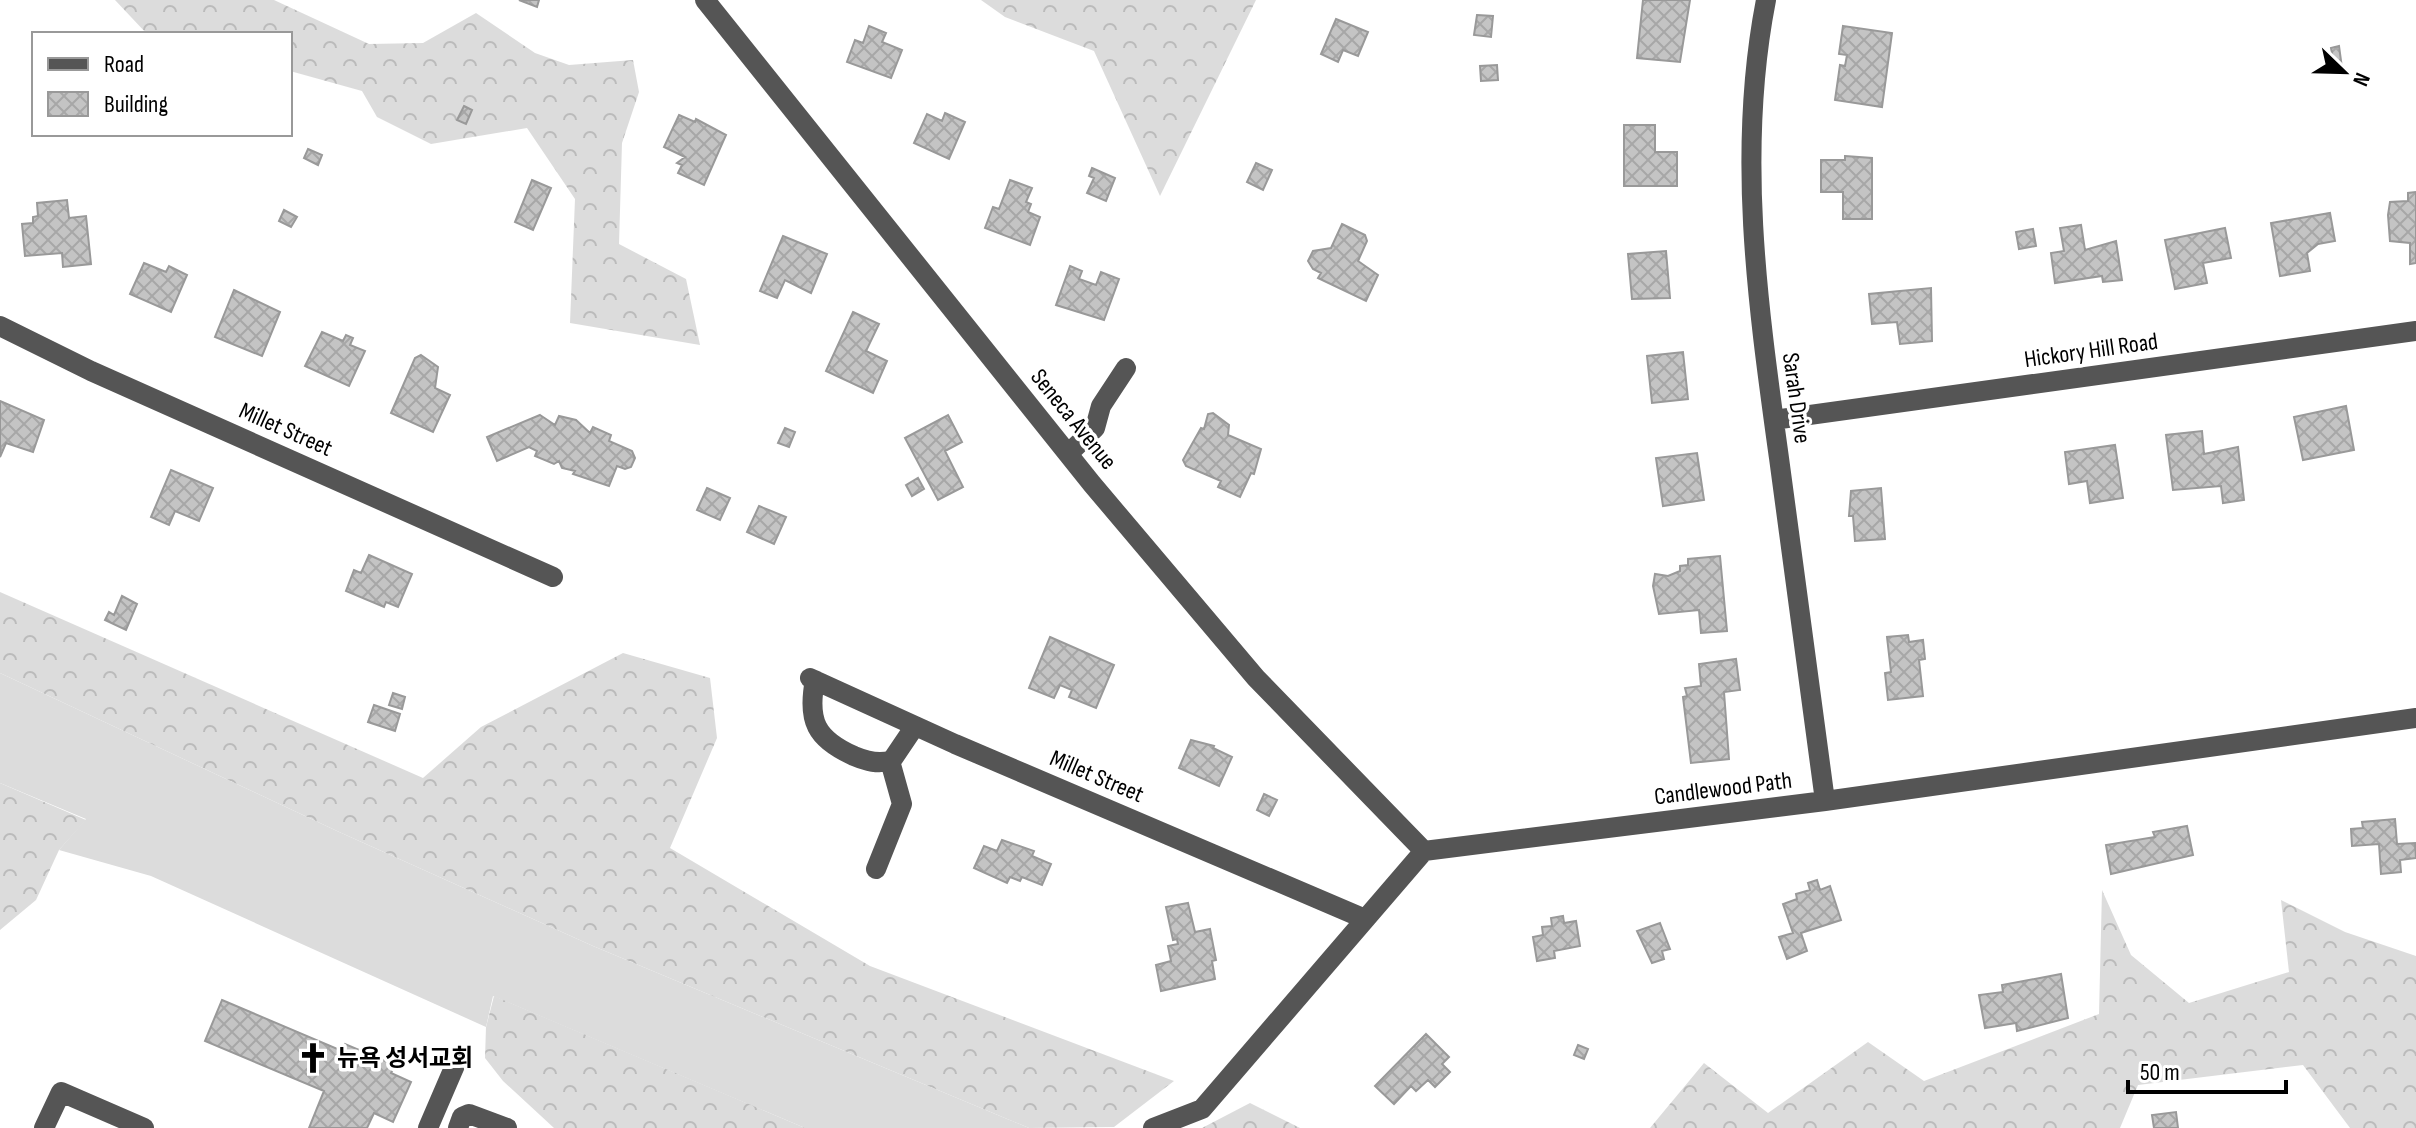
<svg xmlns="http://www.w3.org/2000/svg" width="2416" height="1128" font-family="'Sofia Sans Condensed','Noto Sans KR',sans-serif">
	<style>
		.grass { fill: #dcdcdc }
		.forest { fill: url(#forest-crowns) }
		.building { fill: url(#building-cross-hatch); stroke: #999; stroke-width: 2 }
		.lines { fill: none; stroke-linecap: round; stroke-linejoin: round }
		.minor { stroke: #555; stroke-width: 20 }
		.labels { text-anchor: middle; stroke-width: 7; stroke-linejoin: round; paint-order: stroke }
		.street-label { font-size: 24px; fill: #000; stroke: #fff }
		.poi-label { font-size: 24px; font-weight: bold; fill: #000; stroke: #fff; text-anchor: start }
	</style>
	<defs>
		<pattern id="forest-crowns" width="20" height="18" patternUnits="userSpaceOnUse" patternTransform="scale(2)"><rect width="20" height="18" fill="#dcdcdc"/><path d="M2 6a3 3 0 1 1 6 0M12 15a3 3 0 1 1 6 0" fill="none" stroke="#bbb"/></pattern>
		<pattern id="building-cross-hatch" width="8" height="8" patternUnits="userSpaceOnUse" patternTransform="scale(2)"><rect width="8" height="8" fill="#c4c4c4"/><path d="M0 0l8 8M0 8l8-8" fill="none" stroke="#a7a7a7"/></pattern>
	</defs>
	<rect width="100%" height="100%" fill="#fff"/>
	<path class="grass" d="M0 673 337 831 593 946 1029 1128H805L493 996 486 1027 151 876 59 850 86 819 0 783Z"/>
	<path class="forest" d="M115 0H274L369 44 423 43 476 13 535 53 569 65 633 60 639 92 622 143 619 244 686 279 700 345 570 323 575 199 527 128 431 144 377 117 362 91 290 71V34H147Z
		M981 0H1256L1160 196 1094 51 1005 17Z
		M0 592 423 778 481 727 623 653 710 678 717 738 670 848 870 966 1174 1081 1114 1127 1029 1128 593 946 337 831 0 673Z
		M0 783 86 820 59 850 36 900 0 930Z
		M2102 890 2131 955 2189 1003 2289 972 2281 900 2345 932 2416 956V1128H2350L2303 1065 2138 1085 2120 1128H1650L1704 1063 1768 1113 1868 1042 1924 1081 2099 1014Z
		M494 996 805 1128H554L503 1081 485 1058 486 1027Z
		M1250 1103 1300 1128H1202Z"/>
	<path class="building" d="M519 0H539L537 7Z
		M1643 0H1690L1680 62 1637 58Z
		M1477 15 1493 16 1491 37 1474 35Z
		M1336 19 1368 32 1358 56 1343 50 1338 62 1321 54Z
		M869 26 886 33 882 42 902 50 891 78 847 62 855 40 863 43Z
		M1843 26 1892 33 1882 107 1835 100 1840 65 1845 66 1847 55 1839 54Z
		M2339 46 2342 68 2335 69 2331 48Z
		M1497 65 1498 80 1481 81 1480 66Z
		M464 106 472 110 466 124 457 120Z
		M945 113 965 122 949 159 914 143 927 114 942 121Z
		M679 115 695 122 696 119 726 135 704 185 678 173 682 165 677 163 685 157 664 147Z
		M1624 125H1655V152H1677V186H1624Z
		M308 149 322 155 318 165 304 158Z
		M1845 156 1872 158V219H1843V192H1821V160H1845Z
		M1256 163 1272 170 1263 190 1247 182Z
		M1092 168 1115 178 1106 201 1087 193 1094 178 1089 176Z
		M532 180 551 188 533 230 515 222Z
		M1010 180 1032 188 1026 202 1031 204 1028 212 1040 217 1030 245 985 228 993 207 999 209Z
		M2416 192V263L2410 264V243L2390 241 2388 215 2390 202 2408 201V193Z
		M67 200 69 218 86 216 91 264 63 267 62 253 25 256 22 224 33 223V217L38 216 37 203Z
		M284 210 297 217 291 227 279 221Z
		M2330 213 2335 241 2318 244 2307 253 2310 271 2280 276 2271 223Z
		M1342 224 1365 235 1367 241 1358 261 1378 275 1366 301 1318 278 1321 273 1313 269 1308 261 1313 251 1331 248Z
		M2081 225 2085 250 2116 241 2122 280 2103 282 2102 276 2055 283 2051 253 2064 251 2060 228Z
		M2225 228 2231 258 2203 263 2207 283 2175 289 2165 240Z
		M2033 229 2036 246 2019 249 2016 232Z
		M783 236 827 254 811 293 785 280 777 298 760 291Z
		M1666 251 1670 298 1632 299 1628 254Z
		M144 263 166 272 169 266 187 275 171 312 130 294Z
		M1070 266 1082 271 1079 279 1096 285 1101 272 1119 279 1104 320 1056 305Z
		M1931 288 1932 341 1900 344 1897 322 1872 324 1869 294Z
		M234 290 280 312 262 356 215 337Z
		M853 312 879 324 866 351 887 361 873 393 826 371Z
		M322 332 343 341 346 335 353 338 350 345 365 351 349 386 305 366Z
		M1683 352 1688 399 1652 403 1647 356Z
		M421 355 438 367 435 388 450 395 433 432 391 413 415 358Z
		M0 401 44 420 33 452 6 443 0 457Z
		M2346 406 2354 450 2303 460 2294 417Z
		M1213 413 1229 425 1228 435 1261 449 1254 474 1251 473 1240 497 1218 487 1221 481 1186 466 1183 460 1201 428 1204 429 1208 414Z
		M540 415 555 425 559 416 576 420 590 433 593 427 611 435 609 441 632 451 635 458 631 467 625 469 617 466 609 486 573 474 575 471 562 468 559 461 554 464 535 456 537 451 529 447 497 461 487 437Z
		M948 415 962 442 945 451 963 487 938 500 905 438Z
		M785 428 795 432 789 447 778 443Z
		M2202 431 2204 454 2238 447 2244 500 2223 503 2221 486 2173 490 2166 435Z
		M2115 445 2123 498 2090 503 2087 481 2069 484 2065 452Z
		M1697 453 1704 500 1663 506 1656 458Z
		M171 470 213 488 199 521 175 511 169 525 151 517Z
		M918 478 924 489 912 496 906 485Z
		M707 488 730 498 720 520 697 510Z
		M1881 488 1885 539 1855 541 1853 516H1849L1851 491Z
		M759 506 786 517 774 544 747 532Z
		M369 555 412 574 398 607 386 602 384 607 346 591 354 570 361 573Z
		M1720 556 1727 631 1701 633 1699 610 1659 614 1653 586 1655 574 1668 576 1680 571V566L1688 565V559Z
		M122 596 137 604 126 630 105 620 109 612 114 615Z
		M1908 635 1909 642 1923 640 1925 659 1919 660 1923 696 1888 700 1885 673 1891 672 1887 637Z
		M1050 637 1114 665 1096 708 1069 697 1072 690 1060 685 1054 698 1029 688Z
		M1736 659 1740 690 1724 692 1729 759 1691 763 1683 697 1687 696 1685 688 1701 686 1699 664Z
		M393 693 405 697 402 709 389 705Z
		M374 705 400 714 395 731 368 722Z
		M1191 740 1214 746 1213 748 1232 757 1219 786 1179 768Z
		M1264 794 1277 800 1269 816 1257 810Z
		M2395 819 2397 844 2415 843 2416 858 2400 860 2401 872 2381 874 2379 844 2352 846 2351 829 2363 828 2362 822Z
		M2187 826 2193 855 2111 874 2106 845 2155 837 2153 832Z
		M1002 840 1034 851 1032 856 1051 864 1042 885 1022 877 1020 881 1010 877 1007 883 974 868 984 846 997 851Z
		M1817 880 1820 890 1830 886 1841 920 1801 933 1807 951 1787 959 1779 937 1793 933 1783 904 1797 899 1796 894 1810 890 1808 883Z
		M1188 903 1195 932 1210 929 1216 960 1212 961 1215 979 1161 991 1156 965 1171 961 1168 946 1178 944 1177 939 1173 940 1166 907Z
		M1563 916 1564 923 1576 921 1580 946 1554 951 1555 958 1537 961 1533 937 1543 935 1542 927 1552 926 1551 918Z
		M1660 923 1670 949 1662 951 1664 959 1652 963 1637 931Z
		M2061 974 2068 1018 2017 1031 2016 1023 1985 1028 1979 995 2003 992 2002 985Z
		M222 1000 342 1051 345 1044 395 1065 391 1073 411 1082 393 1122 374 1113 367 1128H309L324 1091 205 1041Z
		M1426 1034 1449 1057 1442 1064 1450 1072 1435 1087 1428 1080 1416 1091 1411 1086 1394 1104 1375 1086Z
		M1578 1045 1588 1049 1584 1059 1574 1055Z
		M2176 1112 2178 1128H2154L2152 1115Z"/>
	<g class="lines">
		<path class="minor" d="M705 0 1092 484 1256 678 1424 851
			M1766 0C1736 153 1758 306 1779 458 1794 573 1810 687 1825 801
			M0 326 91 371 553 577
			M1774 420 2416 331
			M1068 454 1095 428 1101 406 1126 368
			M810 678 955 744 1365 919
			M815 680C807 721 816 739 854 756 866 761 879 765 892 760L915 726
			M876 869 902 804 890 761
			M44 1128 61 1092 144 1128
			M428 1128 456 1063
			M458 1128 462 1117 469 1114 507 1128
			M1153 1128 1202 1109 1424 851 1825 801 2416 718"/>
	</g>
	<defs>
		<symbol id="church-bare" viewBox="-9 -9 18 18"><path d="M-1.2-6h2.4v3.5h3.3v2.4h-3.3V6h-2.4V-.1h-3.3v-2.4h3.3Z" fill="#000" stroke="#fff" stroke-width="2.5" paint-order="stroke"/></symbol>
	</defs>
	<g fill-rule="evenodd">
		<use href="#church-bare" x="291" y="1036" width="44" height="44"/>
	</g>
	<g class="labels">
		<g class="street-label">
			<text transform="translate(2091 350) rotate(-8)" y="8">Hickory Hill Road</text>
			<text transform="translate(1797 398) rotate(82)" y="8">Sarah Drive</text>
			<text transform="translate(1074 419) rotate(51)" y="8">Seneca Avenue</text>
			<text transform="translate(286 429) rotate(24)" y="8">Millet Street</text>
			<text transform="translate(1097 776) rotate(23)" y="8">Millet Street</text>
			<text transform="translate(1723 788) rotate(-7)" y="8">Candlewood Path</text>
		</g>
		<g class="poi-label">
			<text x="337" y="1066">뉴욕 성서교회</text>
		</g>
	</g>
	<rect x="32" y="32" width="260" height="104" fill="#ffffff" stroke="#999999" stroke-width="2"/>
	<rect x="48" y="58" width="40" height="12" fill="#555555" stroke="#999999" stroke-width="2"/>
	<text x="104" y="72" font-size="24" fill="#000000">Road</text>
	<rect x="48" y="92" width="40" height="24" fill="url(#building-cross-hatch)" stroke="#999999" stroke-width="2"/>
	<text x="104" y="112" font-size="24" fill="#000000">Building</text>
	<g transform="translate(2344 72) rotate(113)" stroke="#ffffff" stroke-width="6" paint-order="stroke">
	<path d="M0-6L14 30L0 20L-14 30Z" fill="#000000"/>
	<text y="-12" font-size="22" font-weight="bold" text-anchor="middle" fill="#000000">N</text>
	</g>
	<path d="M2128 1080v12h158v-12" fill="none" stroke="#000000" stroke-width="4"/>
	<text x="2140" y="1080" font-size="24" fill="#000000" stroke="#ffffff" stroke-width="6" paint-order="stroke">50 m</text>
</svg>
